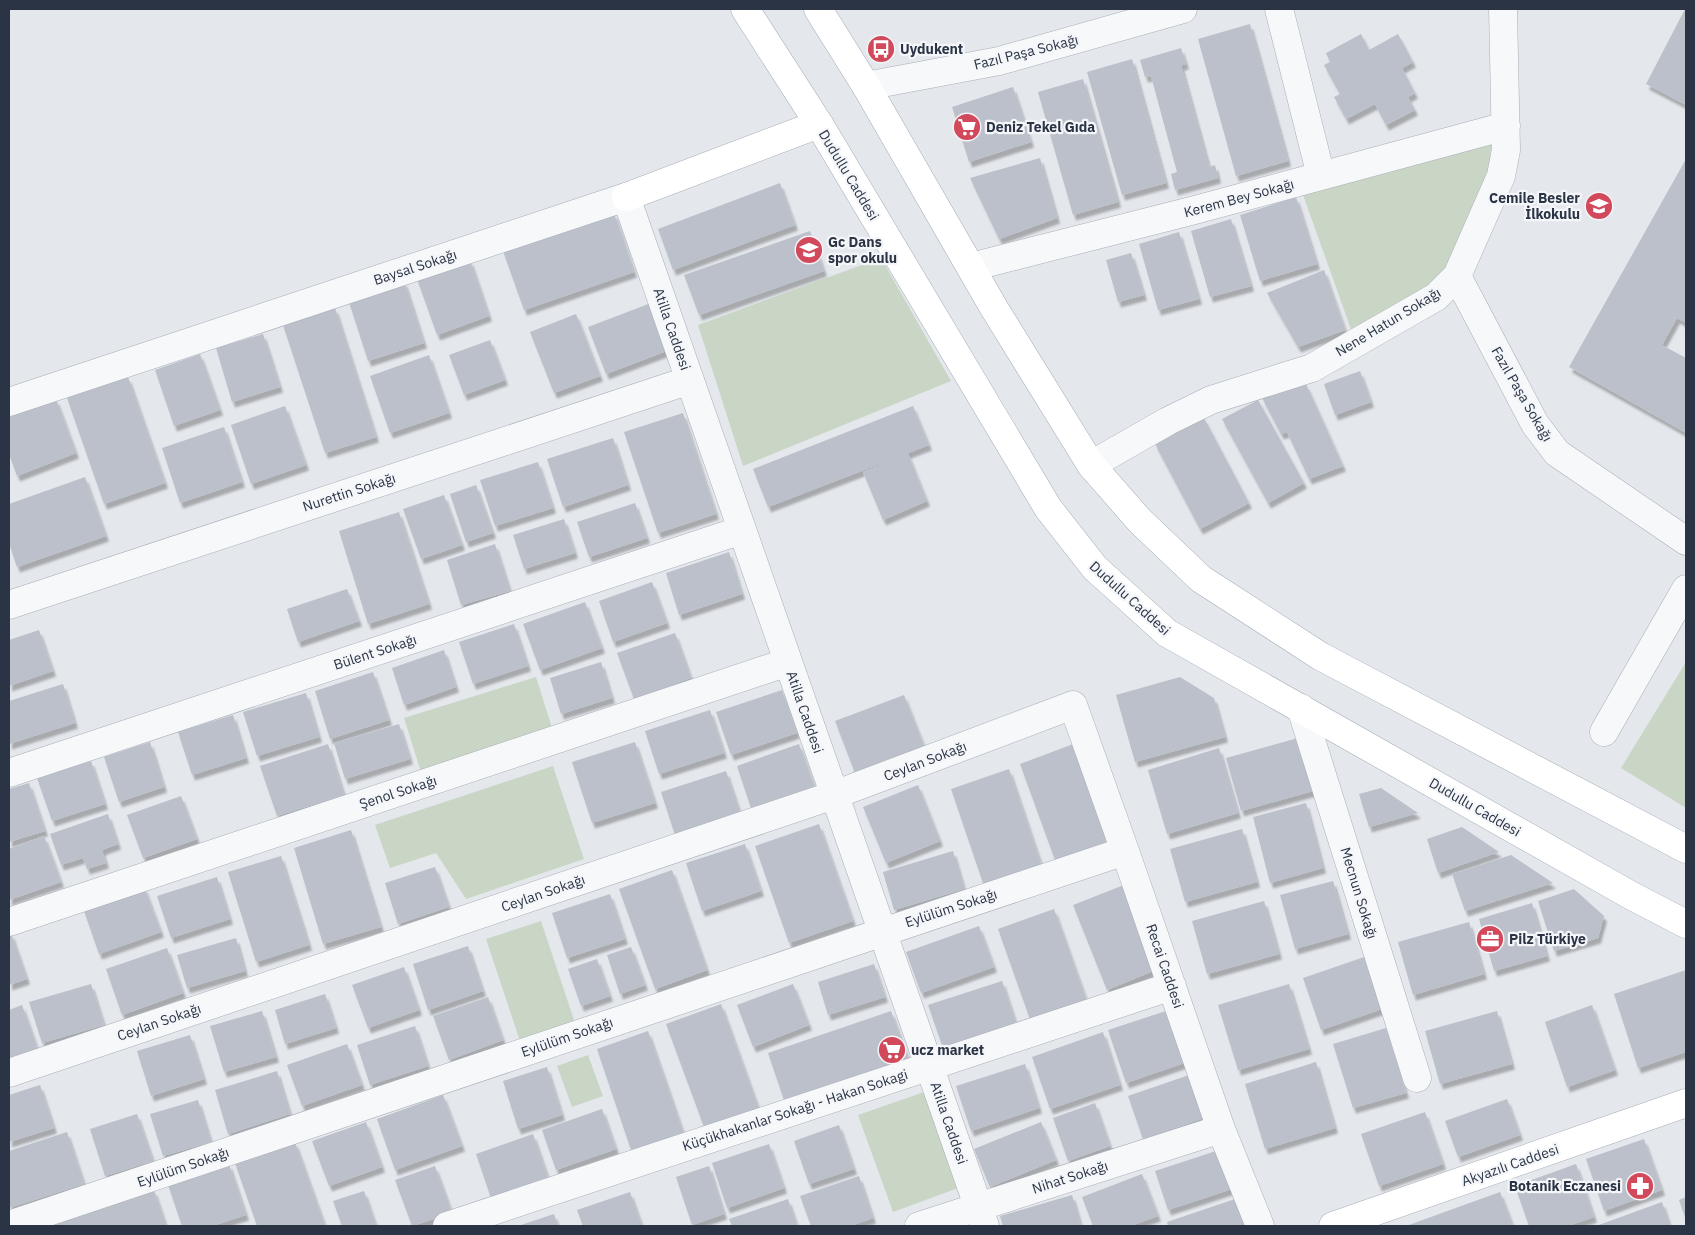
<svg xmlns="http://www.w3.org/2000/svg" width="1695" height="1235" font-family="'IBM Plex Sans',sans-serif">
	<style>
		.green { fill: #c9d6c5 }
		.building { fill: #bbc0ca; filter: url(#shadow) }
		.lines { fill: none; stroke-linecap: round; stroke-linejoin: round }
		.street-casing { stroke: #a9aeb7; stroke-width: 29 }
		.secondary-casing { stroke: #a9aeb7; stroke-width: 29 }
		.primary-casing { stroke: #a3abb8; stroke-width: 29 }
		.street { stroke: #f7f8fa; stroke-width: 28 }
		.secondary { stroke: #fff; stroke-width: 28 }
		.primary { stroke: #fff; stroke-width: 28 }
		.labels { text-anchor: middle; stroke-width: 4.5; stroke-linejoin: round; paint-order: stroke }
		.poi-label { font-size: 14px; font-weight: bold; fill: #2b3445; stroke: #f4f6f9; text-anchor: start }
		.street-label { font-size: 14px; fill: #2b3445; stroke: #f4f6f9 }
	</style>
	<defs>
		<filter id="shadow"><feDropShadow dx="3" dy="5.5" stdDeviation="1" flood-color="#0004"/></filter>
	</defs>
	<rect width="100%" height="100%" fill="#e4e7ec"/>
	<path class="green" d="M1492 137 1487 190 1464 247 1428 288 1353 335 1302 192Z
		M881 258 951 381 743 466 698 325Z
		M1686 662V808L1621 768Z
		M536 677 553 731 421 772 404 718Z
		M553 766 584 859 466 899 436 853 390 868 375 825Z
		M541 921 575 1023 520 1041 486 939Z
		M588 1055 603 1096 572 1107 557 1066Z
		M927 1091 961 1187 893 1212 858 1115Z"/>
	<path class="building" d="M1685 9H1686V105L1646 84Z
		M1250 24 1288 161 1236 176 1198 39Z
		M1361 34 1369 50 1398 34 1413 62 1402 68 1415 93 1408 97 1415 110 1386 125 1375 104 1346 119 1334 97 1340 94 1324 65 1330 62 1326 53Z
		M1181 48 1186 64 1181 65 1209 167 1215 165 1218 178 1175 190 1171 174 1177 172 1151 76 1145 77 1140 60Z
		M1132 59 1166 183 1122 195 1087 72Z
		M1083 79 1118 202 1073 215 1038 92Z
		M1013 87 1031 142 969 162 952 107Z
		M1040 158 1057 218 999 239 970 178Z
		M1686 159V323L1677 318 1662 345 1686 358V433L1569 367Z
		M780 183 795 225 673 270 658 229Z
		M1296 197 1317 264 1260 281 1240 215Z
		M614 213 634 272 524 310 503 251Z
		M1231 219 1251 286 1210 297 1191 231Z
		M810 231 824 271 699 315 684 275Z
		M1179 232 1199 299 1158 310 1139 244Z
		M1131 253 1144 295 1118 302 1106 260Z
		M470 260 489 316 437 335 417 279Z
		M1324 270 1345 330 1298 347 1267 293Z
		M404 281 424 343 368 361 348 299Z
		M651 303 669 350 606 374 588 327Z
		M335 308 376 437 325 453 283 325Z
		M576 314 600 376 554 393 530 332Z
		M263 334 280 387 232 402 216 348Z
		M490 340 505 380 464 395 449 355Z
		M200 354 220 410 174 426 155 370Z
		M429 355 449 413 390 433 370 376Z
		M1360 371 1371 402 1335 415 1324 384Z
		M128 377 165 483 104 504 67 398Z
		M1306 384 1343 466 1309 479 1287 432 1281 434 1262 398Z
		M56 399 76 453 17 476 9 454V417Z
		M1258 400 1304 483 1268 503 1222 419Z
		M285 406 306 465 251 484 231 425Z
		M913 406 929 445 768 507 753 469Z
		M683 413 716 514 658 533 624 432Z
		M1204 418 1249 503 1200 529 1155 444Z
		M224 427 242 482 180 503 162 448Z
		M613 438 628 485 563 507 547 459Z
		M908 454 927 501 883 520 863 472Z
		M538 462 553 508 495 526 480 480Z
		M85 477 106 536 17 567 9 543V504Z
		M476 485 493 533 466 542 450 494Z
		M444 495 462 545 421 559 403 509Z
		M635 503 647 538 589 557 577 522Z
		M399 512 429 604 368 624 339 531Z
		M564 519 575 553 524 569 513 535Z
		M495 544 510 591 461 605 447 560Z
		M729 552 742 594 679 615 666 573Z
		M652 582 667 623 613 642 599 601Z
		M347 589 359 621 298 642 287 609Z
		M585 602 602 648 540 670 523 624Z
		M514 624 528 666 473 684 459 642Z
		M39 630 53 671 9 686V640Z
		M675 633 691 678 634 699 617 653Z
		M444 650 456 687 404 705 392 668Z
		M601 662 612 698 561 714 550 678Z
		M373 672 389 720 330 739 315 691Z
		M1180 677 1214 698 1225 737 1135 762 1116 695Z
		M63 684 75 723 9 744V701Z
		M782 690 797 733 731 755 716 712Z
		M306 693 319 737 257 756 243 712Z
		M904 695 924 746 855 773 835 721Z
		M710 710 724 753 659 774 645 731Z
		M233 715 246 758 192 775 178 732Z
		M399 724 410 759 345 779 334 743Z
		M1298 738 1313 791 1241 811 1226 758Z
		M150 742 164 787 119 802 104 757Z
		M635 742 655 803 592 823 572 762Z
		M1076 743 1111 840 1055 860 1020 764Z
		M328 744 344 795 277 816 260 766Z
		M799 744 814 786 751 808 737 766Z
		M1219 748 1238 813 1167 834 1148 770Z
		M91 761 105 804 52 821 37 778Z
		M1009 769 1042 867 984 886 951 789Z
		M726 771 740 813 675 835 661 792Z
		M29 783 45 831 9 842V789Z
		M918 785 940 841 886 863 863 807Z
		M1381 788 1418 813 1369 827 1359 794Z
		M181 796 197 839 143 858 127 815Z
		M1306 803 1323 868 1270 883 1253 817Z
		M108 814 118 844 102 850 106 863 87 869 83 858 61 865 50 834Z
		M819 824 853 921 789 943 755 846Z
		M1462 827 1499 852 1438 873 1427 839Z
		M1242 829 1257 882 1185 902 1170 849Z
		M351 830 381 927 323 944 294 848Z
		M44 836 61 882 9 900V849Z
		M745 844 761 891 702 911 686 863Z
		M953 851 964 889 894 910 883 872Z
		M1511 855 1553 883 1465 911 1452 874Z
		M281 856 309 945 256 962 228 872Z
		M435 867 449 907 398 924 385 883Z
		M672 870 707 970 655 989 619 889Z
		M217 877 230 919 171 938 157 896Z
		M1333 881 1348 934 1295 949 1280 895Z
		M1124 885 1158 969 1107 990 1073 905Z
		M144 887 161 932 99 954 83 908Z
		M1574 889 1604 916 1598 938 1554 951 1538 901Z
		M610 894 625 939 567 958 552 913Z
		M1264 901 1279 954 1207 974 1192 921Z
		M1532 903 1547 956 1494 971 1479 919Z
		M1054 909 1087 1002 1031 1022 998 929Z
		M1469 922 1484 974 1413 995 1398 942Z
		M979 926 994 967 921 993 906 952Z
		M11 933 27 979 9 985V934Z
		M236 938 245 971 187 988 177 955Z
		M468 946 483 991 428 1010 413 964Z
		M631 947 645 985 620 994 607 955Z
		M167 948 183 993 122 1015 106 969Z
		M1367 956 1385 1008 1321 1030 1303 978Z
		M597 959 610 996 581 1006 568 969Z
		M874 964 885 997 828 1015 818 982Z
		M404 967 419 1010 368 1028 352 985Z
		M1686 970V1052L1638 1068 1614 994Z
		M1002 981 1016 1024 943 1048 928 1005Z
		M91 984 104 1025 42 1043 29 1002Z
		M793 984 809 1025 753 1047 737 1005Z
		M1289 984 1309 1049 1238 1070 1218 1005Z
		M325 994 336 1028 285 1044 275 1010Z
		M488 997 503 1040 449 1060 433 1016Z
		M721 1004 758 1107 704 1127 666 1024Z
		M22 1005 38 1051 9 1061V1010Z
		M1592 1005 1615 1070 1567 1087 1545 1022Z
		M1172 1009 1190 1061 1126 1083 1108 1030Z
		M262 1011 276 1057 224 1072 210 1026Z
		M891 1011 909 1061 785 1103 768 1053Z
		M1497 1011 1512 1064 1440 1084 1425 1031Z
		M415 1026 428 1066 370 1085 357 1045Z
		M1386 1028 1406 1093 1353 1108 1333 1044Z
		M648 1031 684 1135 632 1153 597 1049Z
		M1103 1032 1120 1085 1050 1109 1032 1057Z
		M190 1035 204 1079 151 1096 137 1051Z
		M347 1044 362 1085 302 1106 287 1065Z
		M1316 1062 1335 1128 1265 1149 1245 1084Z
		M1025 1064 1039 1108 971 1131 956 1086Z
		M547 1067 562 1115 518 1129 503 1081Z
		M277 1071 290 1114 228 1134 215 1090Z
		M1189 1075 1204 1118 1143 1139 1128 1096Z
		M40 1085 54 1128 9 1142V1095Z
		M443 1095 462 1146 395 1170 377 1119Z
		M1507 1099 1520 1135 1458 1157 1445 1121Z
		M198 1100 211 1142 163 1156 150 1114Z
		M1095 1103 1110 1146 1068 1161 1053 1118Z
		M602 1109 616 1149 556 1170 542 1130Z
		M1425 1112 1443 1164 1379 1186 1361 1134Z
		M137 1114 153 1161 105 1176 90 1129Z
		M366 1122 382 1167 329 1186 312 1141Z
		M1041 1122 1056 1160 990 1187 974 1149Z
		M839 1125 854 1169 809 1184 794 1141Z
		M67 1132 84 1184 9 1208V1151Z
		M533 1134 548 1178 491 1198 476 1154Z
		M1644 1139 1662 1190 1604 1211 1586 1159Z
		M295 1142 325 1226H257L235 1163Z
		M769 1144 784 1188 727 1208 712 1163Z
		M1219 1150 1232 1189 1168 1210 1155 1171Z
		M229 1164 246 1215 212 1226H182L168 1185Z
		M1576 1164 1594 1217 1568 1226H1529L1515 1186Z
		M435 1166 452 1213 412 1226 395 1180Z
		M709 1166 724 1214 692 1225 676 1177Z
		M1142 1174 1158 1216 1130 1226H1093L1082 1197Z
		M859 1176 873 1218 850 1226H811L800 1196Z
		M154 1190 166 1226H49Z
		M364 1191 376 1226H342L333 1201Z
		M630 1192 642 1226H583L577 1210Z
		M1500 1192 1513 1226H1406Z
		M1072 1195 1081 1226H1003L1000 1216Z
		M1686 1197V1220L1679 1200Z
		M788 1199 797 1226H732L729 1219Z
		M1235 1199 1245 1226H1168L1167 1222Z
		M1662 1202 1670 1226H1596Z
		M554 1214 558 1226H518Z"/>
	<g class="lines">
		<defs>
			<path id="street" d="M1279 9 1321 176
				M866 86 999 61 1183 9
				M971 267 1191 211 1506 126
				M1457 276 1535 424 1557 453 1686 541
				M9 402 626 197 985 1226
				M1091 465 1168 421 1211 400 1312 368 1436 297 1457 276 1501 176 1506 150 1503 9
				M9 605 690 380
				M1301 708 1417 1078
				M1604 732 1686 589
				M9 773 742 530
				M9 922 788 662
				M9 1073 834 795 1073 705 1125 851 1221 1129 1260 1226
				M9 1225 1125 851
				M447 1226 1172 986
				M919 1226 1221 1129"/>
			<path id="secondary" d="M626 197 819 124
				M1333 1226 1686 1103"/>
			<path id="primary" d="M745 9 819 124 1048 508 1095 568 1167 633 1632 896 1686 924
				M818 9 866 86 994 308 1091 465 1140 521 1201 579 1320 656 1686 849"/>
		</defs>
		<use href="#street" class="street-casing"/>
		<use href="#secondary" class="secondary-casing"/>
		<use href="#primary" class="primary-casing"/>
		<use href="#street" class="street"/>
		<use href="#secondary" class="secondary"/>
		<use href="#primary" class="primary"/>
	</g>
	<defs>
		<symbol id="bus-disc" viewBox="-11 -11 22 22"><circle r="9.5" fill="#d1495b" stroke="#f4f6f9"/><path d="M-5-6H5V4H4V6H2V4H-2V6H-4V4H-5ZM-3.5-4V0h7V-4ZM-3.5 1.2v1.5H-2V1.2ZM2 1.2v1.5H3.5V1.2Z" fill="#fff"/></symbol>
		<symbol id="supermarket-disc" viewBox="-11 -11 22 22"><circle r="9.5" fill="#d1495b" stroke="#f4f6f9"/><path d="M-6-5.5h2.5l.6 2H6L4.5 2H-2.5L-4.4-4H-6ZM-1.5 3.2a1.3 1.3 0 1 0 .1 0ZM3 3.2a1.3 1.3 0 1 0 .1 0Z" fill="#fff"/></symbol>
		<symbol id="school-disc" viewBox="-11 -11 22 22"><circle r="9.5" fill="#d1495b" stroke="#f4f6f9"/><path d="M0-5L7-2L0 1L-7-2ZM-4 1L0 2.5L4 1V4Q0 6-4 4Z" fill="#fff"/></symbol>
		<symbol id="office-disc" viewBox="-11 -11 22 22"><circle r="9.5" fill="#d1495b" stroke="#f4f6f9"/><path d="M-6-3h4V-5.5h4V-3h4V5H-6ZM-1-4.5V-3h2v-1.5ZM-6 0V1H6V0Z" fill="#fff"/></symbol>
		<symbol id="pharmacy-disc" viewBox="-11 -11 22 22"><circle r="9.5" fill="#d1495b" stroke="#f4f6f9"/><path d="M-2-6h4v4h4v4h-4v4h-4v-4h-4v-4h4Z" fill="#fff"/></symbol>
	</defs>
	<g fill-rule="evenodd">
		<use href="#bus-disc" x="865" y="33" width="32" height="32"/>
		<use href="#supermarket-disc" x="951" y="111" width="32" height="32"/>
		<use href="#school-disc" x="1583" y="190" width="32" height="32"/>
		<use href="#school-disc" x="793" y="234" width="32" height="32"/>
		<use href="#office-disc" x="1474" y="923" width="32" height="32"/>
		<use href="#supermarket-disc" x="876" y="1034" width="32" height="32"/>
		<use href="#pharmacy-disc" x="1624" y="1170" width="32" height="32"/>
	</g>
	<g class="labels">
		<g class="poi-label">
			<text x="900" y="54">Uydukent</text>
			<text x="986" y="132">Deniz Tekel Gıda</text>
			<text x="1580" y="203" text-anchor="end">Cemile Besler<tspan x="1580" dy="16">İlkokulu</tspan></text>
			<text x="828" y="247">Gc Dans<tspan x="828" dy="16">spor okulu</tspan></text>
			<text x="1509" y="944">Pilz Türkiye</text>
			<text x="911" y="1055">ucz market</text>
			<text x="1621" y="1191" text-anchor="end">Botanik Eczanesi</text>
		</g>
		<g class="street-label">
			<text transform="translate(1026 52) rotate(-14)" y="5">Fazıl Paşa Sokağı</text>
			<text transform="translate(849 175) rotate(59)" y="5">Dudullu Caddesi</text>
			<text transform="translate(1239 198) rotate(-15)" y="5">Kerem Bey Sokağı</text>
			<text transform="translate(415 267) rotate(-18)" y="5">Baysal Sokağı</text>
			<text transform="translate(1388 322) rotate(-31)" y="5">Nene Hatun Sokağı</text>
			<text transform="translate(672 329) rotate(71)" y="5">Atilla Caddesi</text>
			<text transform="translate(1522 394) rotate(60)" y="5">Fazıl Paşa Sokağı</text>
			<text transform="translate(349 492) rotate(-18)" y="5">Nurettin Sokağı</text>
			<text transform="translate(1130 598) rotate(42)" y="5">Dudullu Caddesi</text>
			<text transform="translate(375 652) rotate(-18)" y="5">Bülent Sokağı</text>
			<text transform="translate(805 712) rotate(71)" y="5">Atilla Caddesi</text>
			<text transform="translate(925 761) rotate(-21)" y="5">Ceylan Sokağı</text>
			<text transform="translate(398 792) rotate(-18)" y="5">Şenol Sokağı</text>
			<text transform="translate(1475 807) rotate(30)" y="5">Dudullu Caddesi</text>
			<text transform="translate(543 893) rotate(-19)" y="5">Ceylan Sokağı</text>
			<text transform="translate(1359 893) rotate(73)" y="5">Mecnun Sokağı</text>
			<text transform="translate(951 908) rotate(-18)" y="5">Eylülüm Sokağı</text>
			<text transform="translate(1165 966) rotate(71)" y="5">Recai Caddesi</text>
			<text transform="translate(159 1022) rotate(-19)" y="5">Ceylan Sokağı</text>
			<text transform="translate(567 1037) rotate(-19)" y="5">Eylülüm Sokağı</text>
			<text transform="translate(795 1110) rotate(-18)" y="5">Küçükhakanlar Sokağı - Hakan Sokagi</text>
			<text transform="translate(949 1123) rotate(71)" y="5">Atilla Caddesi</text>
			<text transform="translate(1510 1165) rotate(-19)" y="5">Akyazılı Caddesi</text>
			<text transform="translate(183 1167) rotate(-19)" y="5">Eylülüm Sokağı</text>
			<text transform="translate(1070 1177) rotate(-18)" y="5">Nihat Sokağı</text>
		</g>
	</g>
	<rect width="1695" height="1235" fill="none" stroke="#2b3445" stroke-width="20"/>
</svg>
